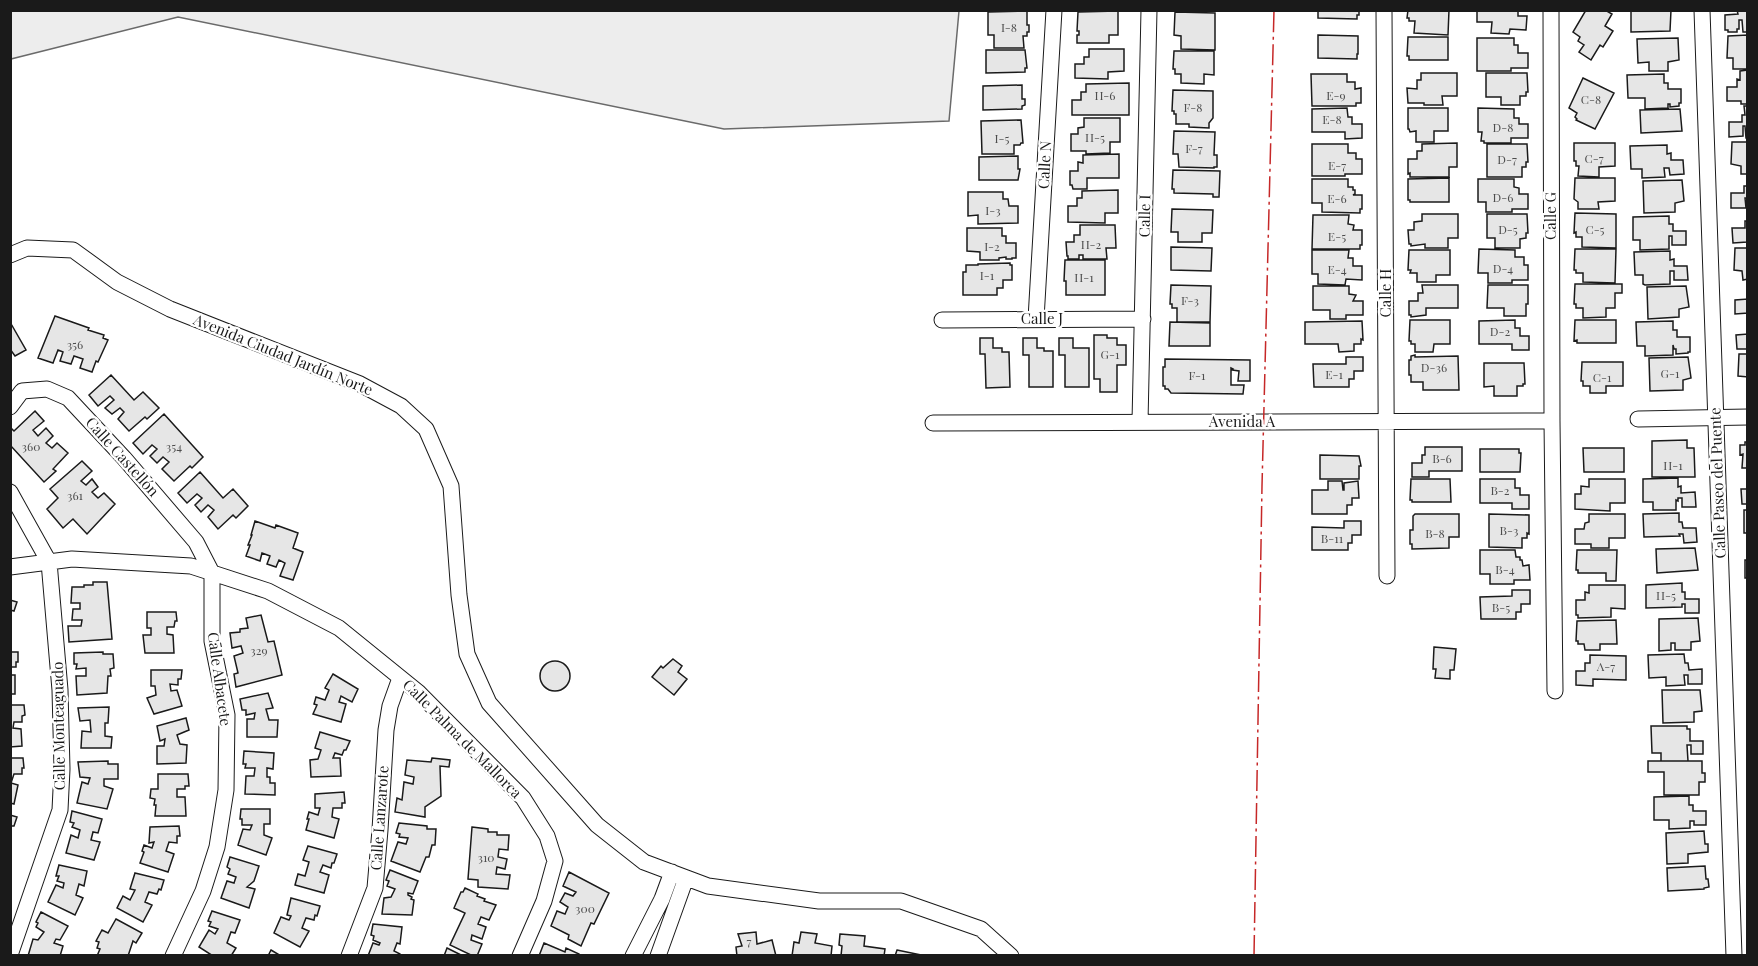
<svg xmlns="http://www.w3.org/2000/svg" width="1758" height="966" font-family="'Playfair Display',serif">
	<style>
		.built { fill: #ededed; stroke: #6a6a6a; stroke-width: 1.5 }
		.building { fill: #e6e6e6; stroke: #1a1a1a; stroke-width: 1.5 }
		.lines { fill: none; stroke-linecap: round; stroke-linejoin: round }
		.street-casing { stroke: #1a1a1a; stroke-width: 17 }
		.street { stroke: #fff; stroke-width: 15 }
		.power { stroke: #c62828; stroke-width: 1.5; stroke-dasharray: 21 4.5 3 4.5; stroke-linecap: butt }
		.labels { text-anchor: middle; stroke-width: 4.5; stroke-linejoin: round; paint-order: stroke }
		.number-label { font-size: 12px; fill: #4d4d4d }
		.street-label { font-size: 15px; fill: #1a1a1a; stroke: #fff }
	</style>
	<rect width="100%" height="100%" fill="#fff"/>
	<path class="built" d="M11 10H959V11L949 121 724 129 178 17 11 59Z"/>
	<path class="building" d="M1318 10H1359V15H1357V19L1318 18Z
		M1449 10 1448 35 1414 33 1415 21H1409V18H1407L1408 10Z
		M1477 10H1518V16H1527L1526 30 1510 29 1509 34 1491 33 1492 22H1477Z
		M1586 10H1605L1612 14 1605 26 1613 31 1603 47 1600 45 1591 60 1579 52 1584 45 1578 41 1580 37 1573 32Z
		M1631 10H1671L1670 31 1631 32Z
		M1737 10H1748V32H1743L1742 20H1739V29H1737V32H1728V30H1725V15L1738 14Z
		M1027 11V25H1029V32H1027V36H1023L1024 48H994V35H988V12Z
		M1118 11V35H1109V43H1077V35H1079V31H1077L1078 12Z
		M1175 12 1215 13V50L1181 49V36L1174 35Z
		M1318 35 1358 36V54H1357V59L1318 58Z
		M1748 35V69H1733V58H1727L1728 36Z
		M1408 37H1448V60H1409V56H1407Z
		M1477 38H1514V45H1518V53H1528V68H1511V71H1477Z
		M1678 38 1679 60 1668 62V71H1649V62L1638 63 1637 39Z
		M1089 49H1124V71L1108 72V79L1075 78V64H1084V57H1089Z
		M986 50H1025L1027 68H1025V72L986 73Z
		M1174 51H1214V75L1204 74V84L1181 83V74H1175V69H1173Z
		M1748 70V104H1741V101H1727V87H1737V79L1740 80V71Z
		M1421 73H1457V96H1442L1443 105H1424V103H1408L1407 88 1417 89V80H1421Z
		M1486 73H1527L1528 92H1526V96H1520V105H1501V97H1486Z
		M1311 74H1347V82H1355V89L1361 88V103H1356V106H1312Z
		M1664 74V83H1668V89H1681V103H1679V106L1670 107V104H1668V108L1645 109V98H1628L1627 75Z
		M1583 78 1614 93 1595 129 1576 120 1577 119 1575 117 1577 113 1569 108Z
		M1129 83V115H1072V100H1081V92H1086V84Z
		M1022 85V99H1025V105L1022 106V109L983 110V86Z
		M1173 90 1213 91V118L1209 123V128L1189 127V124H1176V114H1174V111H1172Z
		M1744 106H1748V138H1746L1745 126H1743V136L1729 137V122H1742V115H1745Z
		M1347 108 1348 117H1352V124H1362V138L1345 139V132H1312V109Z
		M1408 108H1448V131H1434V142H1416V131L1410 132 1409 129H1408Z
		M1478 108 1514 109V118H1519V124H1528V138H1511V143H1484V141H1481L1482 132H1478Z
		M1680 109 1682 131 1641 133 1640 110Z
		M1084 118H1120V142H1110V153L1086 154V151H1071V134H1078V128L1084 127Z
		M1021 120 1023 143H1021L1020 145H1014V154H982L981 121Z
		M1174 131 1215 132 1214 155H1217V167H1214V168L1179 167 1178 154H1173Z
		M1732 142H1748V174H1741V166L1731 164Z
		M1457 143V167H1449V177H1410V173L1408 174V159H1417V151H1422V144Z
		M1574 143H1615V166L1599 167V177L1578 176 1579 166H1576V161H1574Z
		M1312 144H1348V153H1356V159H1362V174H1345V176H1312Z
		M1487 144H1527L1528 162H1526V167H1522V177H1487Z
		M1667 145V154L1671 153V160H1683L1684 174 1670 175 1669 168H1664L1665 177 1642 178V169H1631L1630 146Z
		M1119 154V178H1087V189H1073L1072 185H1070V171H1078V162L1083 163V155Z
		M1018 156V169H1020L1018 180H979V157Z
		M1173 170 1220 171 1219 197H1213V194L1174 193V189H1172Z
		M1747 177H1748V198H1745L1746 208H1731V193H1744V186H1747Z
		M1449 178V202H1410V200H1408V179Z
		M1575 178H1615V201L1598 202 1599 209H1578V202L1574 199Z
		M1312 179H1348V187H1353V190H1355V194L1353 195H1362V209H1360V213L1322 212V203H1312Z
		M1478 179H1514V187L1519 188V194H1528V209H1512V212H1486V202H1478Z
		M1682 180 1684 201 1675 203V212L1644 213 1643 181Z
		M1118 190V213H1105V223L1068 222V206H1077V198H1082V191Z
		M968 192H1003V199H1008L1009 206H1018V223L978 224V215L968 216Z
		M1172 209 1213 210 1212 233H1202V242H1178V232H1171Z
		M1575 213 1616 214V248L1582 247V237H1576V232L1574 233Z
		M1422 214H1458V238H1448V248H1425V244L1411 246V244H1409L1408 230H1414V222L1422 221Z
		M1487 214H1527L1528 233H1526V238L1520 239V248H1495V238H1487Z
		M1313 215H1349L1348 224 1354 225 1353 230H1362V245H1360V249H1312Z
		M1669 216V224H1673V231H1686V245H1672V236H1669V249L1640 250V240H1633V217Z
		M1745 221H1748L1747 242 1733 243 1732 228H1745Z
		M1080 225H1115L1116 248H1106L1107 259H1083V255H1079V259H1068V256H1067L1066 242H1074V235H1080Z
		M967 228H1002V236H1006V243H1016V258H1012V259H1006V257L999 258V260H980V252L967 251Z
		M1171 247 1212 248 1211 271 1171 270Z
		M1735 248H1748V279L1743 280 1742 271 1734 270Z
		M1479 249 1515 250V257H1524V265H1528V280H1512V283H1488V273H1478Z
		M1575 249H1616L1615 283 1583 282V273H1576V270H1574Z
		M1312 250H1349L1348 258H1353V266H1362V280L1346 279 1345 285 1318 284V274H1312Z
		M1409 250H1450V275H1436V282H1417V273H1410L1411 270H1408Z
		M1670 251V260L1674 259V266H1687L1688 280H1674V271H1670V284L1645 285 1643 284V275H1635L1634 252Z
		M1065 260H1105V295H1066V281H1064Z
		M1010 263V265H1012V280H1003V288H997V295H963V272H966V265H978V264Z
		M1575 284H1622V293H1615V308H1606V317L1583 318V308H1576V304H1574Z
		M1171 285 1211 286 1210 322H1177V308H1172V304H1170Z
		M1422 285H1458V308H1426V315L1411 317V315H1409V301H1418V293H1423Z
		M1488 285H1528V304H1526V316H1504V308H1487Z
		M1313 286H1349V294L1356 295 1353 301H1363V315H1346V319H1330V310H1313Z
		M1686 286 1689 307 1679 309V317L1648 319 1647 287Z
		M1748 299V313L1735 314V300Z
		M55 316 89 328 88 330 104 335 103 338 108 340 98 362 96 361 92 372 80 368 83 359 74 356 71 364 60 361 63 352 58 350 53 363 38 358Z
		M1410 320H1450V344H1434L1433 352H1415V344H1411V341H1409Z
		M1515 320V328H1520V336H1529V350H1512V344H1479V321Z
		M1575 320H1616V343H1577V340L1574 341Z
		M1362 321 1363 340 1361 339V344H1354V351L1339 352 1338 344H1305V322Z
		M1673 321V330H1677V337H1690V352H1688V353L1676 354V349H1674L1673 345V355L1645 356V346H1637L1636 322Z
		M10 322 26 350 15 356 10 349Z
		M1170 322 1210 323V346H1169Z
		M1748 334V349H1737L1736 335Z
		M1094 335H1107V338H1117V345H1126V365H1117V392H1100V379H1094Z
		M980 338H993V348H1002V352H1009L1010 387 986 388 985 354H980Z
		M1023 338H1037V348H1044V351H1053V387H1029V355H1023Z
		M1059 338H1073V348H1089V387H1065V355H1059Z
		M1739 354H1748V377L1738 376Z
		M1415 355V357L1458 356 1459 390H1423V382H1411V375H1409V360H1411V356Z
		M1346 357H1363V371H1354V379H1349V387H1314L1313 364H1346Z
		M1688 357 1691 378 1683 380V390L1650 391 1649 358Z
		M1165 359 1250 360V381H1238L1239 371 1232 370 1233 369 1231 368V385H1244L1243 394 1171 393 1168 389H1165V386H1163V367H1165Z
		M1582 362H1623V386H1606V393H1590V386H1583V381H1581Z
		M1484 363H1524L1525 384H1523V386H1517V396H1494V386L1484 387Z
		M111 375 134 400 143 392 159 408 147 419 145 417 129 431 118 419 124 412 120 408 112 414 105 408 114 400 110 396 98 406 89 395Z
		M35 411 44 421 33 430 38 436 46 428 53 436 46 443 52 448 57 443 68 453 53 469 56 471 44 482 10 445V431L12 429 14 431Z
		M164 414 203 457 192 468 190 466 174 481 162 469 169 462 163 457 157 463 150 456 157 449 152 445 143 454 133 443Z
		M1687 440V448H1694L1695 477H1652V441Z
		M1745 442H1748V468H1742L1743 454 1740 455V445H1745Z
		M1425 447H1462V471H1429V477H1412V463H1422V455H1425Z
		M1583 448H1624V472H1584Z
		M1480 449H1519V453H1521L1520 472H1480Z
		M1320 455 1359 456 1361 466H1359V479H1320Z
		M82 461 92 471 81 481 86 485 92 479 98 487 92 492 98 498 104 493 115 504 87 534 73 519 63 528 47 509 58 498 50 489Z
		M200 472 223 498 233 489 248 506 236 518 233 515 218 529 208 517 214 510 208 505 201 512 195 505 202 498 197 494 187 503 178 493Z
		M1678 478V487L1681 486V493L1695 492 1696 507H1682V498H1678V501L1676 500V510H1653V502H1643V479Z
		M1411 479H1450L1451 502H1412V500H1410Z
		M1480 479H1515V488H1520V495H1529V509H1512V503H1480Z
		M1589 479H1625V503H1610V511L1575 509V494H1581V486L1589 487Z
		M1328 481H1342L1343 490H1344V483L1358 481 1359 498H1352V505H1347V514H1312V490H1328Z
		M1741 489H1748V504H1742Z
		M1744 510H1748V533H1744Z
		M1679 513V522H1682L1683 528H1696L1697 542 1684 543 1683 534H1679L1680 536 1644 537 1643 514Z
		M1415 514H1459V537H1449V548L1412 549V544H1410V530H1413V516Z
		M1489 514 1529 515V534L1527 533V538H1522V548L1489 547Z
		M1589 514H1625V538H1609V548H1591V544H1575V529H1584L1585 523 1589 522Z
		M255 521 275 528 276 525 298 533 293 548 303 552 293 580 280 576 285 563 279 560 276 567 267 564 270 556 262 553 260 561 246 556 250 545H248L252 535H251Z
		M1344 521H1361V535H1352V543H1348V550H1312V527L1344 528Z
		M1695 548 1698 570 1657 573 1656 549Z
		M1480 550H1515L1516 557H1520V560H1522L1523 566 1529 565 1530 580H1514V584H1490V574H1480Z
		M1577 550H1617L1616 581H1606V573H1578V570H1576Z
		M1745 560H1748V578H1745Z
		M93 582H107L112 639 69 642 68 626H81L82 620H72L73 609H80V603H71L72 587H84V585H93Z
		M1682 583V592H1685V599H1699V613H1685V604H1682V607L1646 608V585Z
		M1589 585H1625V609L1611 608V617L1578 618V615H1576V600H1585V592L1589 593Z
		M1512 590H1530V604H1521V612H1516V619H1481L1480 597 1512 596Z
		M10 600 17 602 14 611 10 610Z
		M147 612H176L177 621H175L174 627H167V634L173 635 174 653H145L143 635H151V628H147Z
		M261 615 268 642 274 641 282 675 236 687 234 674 238 673 234 656 243 653 241 646 232 648 230 633 240 632V629L248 628 246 618Z
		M1698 618 1700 641 1691 642V650H1675V643H1671V650L1659 651V619Z
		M1616 620 1617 644H1600V650H1585L1584 644H1578V641H1576L1577 621Z
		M1434 647 1456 649 1454 670H1450V679L1435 678 1436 669H1433Z
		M10 652H18V662H16V667H10Z
		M103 652V654H113L114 668 110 669 111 676H108L107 693 77 695 76 676H86V668L76 669 77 664H74V653Z
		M1684 654 1685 663H1688L1689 670 1702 669V684H1688V675H1684L1685 685 1666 686V677L1649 678 1648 655Z
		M1590 655 1626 656V680L1593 679V686L1576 685V671H1585V663H1590Z
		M673 659 682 666 678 672 687 679 674 695 652 677 661 666 663 668Z
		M540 676a15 15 0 1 1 30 0a15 15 0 1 1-30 0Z
		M151 670H182L181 679H178V685L170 684 171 691 177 690 182 706 154 714 147 698 156 695 155 686H151Z
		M333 674 358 689 352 702 341 696 339 702 346 704 341 722 313 714 317 705 314 704 316 697 325 700 329 690 325 688Z
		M10 675H15V694H10Z
		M1662 690H1700L1702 711 1694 712V722L1663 723Z
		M268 693 273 708 266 709 269 720H278L277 737H247V719H254L255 713 246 715V710H242L240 699Z
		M10 705H24L25 715 22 716V722H14L13 728 21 729 22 746 10 747Z
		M109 707 108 723H105V736L112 737 111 748H81L82 731 91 732 90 720 80 721 78 708Z
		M186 718 189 730 177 735 180 744 187 745 186 763 157 764V746H164L165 739 160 741 157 726Z
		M1651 726H1687V729H1690V741H1703V754H1691V745H1687L1688 761H1661V753H1652Z
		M320 732 350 741 346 750H344L342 755 335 753 333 758H340L341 776 311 777 310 760 318 759 321 750 315 748Z
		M244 751 274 753 273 769 267 768V777H270V783H275V795L245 794 246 776H254L255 768H245L246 764H243Z
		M10 758H23L24 768H22V774H14L11 783 18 785 14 804 10 803Z
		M432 758 450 760 449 767 440 766 441 796 425 807V817L395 812 397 798 402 800 404 782 413 784 414 777 405 775 407 760 431 762Z
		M108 761V764H118V779H104V786L113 789 107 809 77 803 82 782 88 784 90 778 80 777 78 762Z
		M1648 761H1702V773H1705V782H1699V795H1664V772H1648Z
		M158 774H188L189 786H185V789H177V797H185L186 816H155L156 805H154L155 799 150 798 151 789H158Z
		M344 792 345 803H342V808H333L332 817 339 819 334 838 306 830 309 819H307L309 812 318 815 320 808H315V794Z
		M1689 796V805H1693V811H1706V825H1694V821H1690V828L1669 829V820H1654V797Z
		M241 809H270V824H264V835L272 838 266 855 238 845 243 829 250 830 252 825H242V819H240Z
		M72 811 102 819 98 833 93 832 91 840 100 842 94 860 66 853 71 835 78 838 80 830 72 827 74 823 70 822Z
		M10 815 17 817 14 826H11L10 829Z
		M399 823 427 826V829H436L435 845H432L429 857H426L420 872 391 861 398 842 406 844 408 838 399 837 400 834 396 833Z
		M179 826 180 836H177V843L169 842 166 851 174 854 168 872 140 863 144 852 142 851 144 845 152 848 154 842 149 843 150 827Z
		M472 827 488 829V832H497V835H509L508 850 499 849 498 857 507 859 505 869 497 867 496 874 510 875 508 889 478 887V880L468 879Z
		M1704 831 1705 844H1708V852L1688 854V863L1667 864 1666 833Z
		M308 846 337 854 334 863H332L331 868 323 865 320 872 329 875 324 893 295 885 298 874 305 876 309 862 303 860Z
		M230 857 259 866 254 881 247 887 255 889 249 908 221 898 227 881 234 883 236 877 228 874 230 869 227 867Z
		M59 865 87 871 84 886 79 884 76 895 83 898 75 915 48 902 56 885 63 888 64 883 57 881 59 876H56Z
		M1705 866 1706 879H1708L1709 887 1704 888V889L1668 891 1667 868Z
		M390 870 418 881 413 894 408 893V895L412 897 411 899 414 900 412 915 382 914 384 898 391 897 395 889 387 886 389 881 386 880Z
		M569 872 609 893 594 924 591 923 581 946 568 939 569 935 551 926 557 911 565 914 568 907 560 902 565 893 573 896 576 892 563 886Z
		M135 873 164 880 161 890 159 889 157 894 149 892 145 902 152 905 143 922 117 908 123 896 130 900 135 890 130 889Z
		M465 888 478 894 477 896 485 899 484 901 496 905 489 920 481 917 478 924 486 927 482 939 472 935 471 940 482 944 477 956H473L450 945 465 913 454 908 461 892H463Z
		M291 898 320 906 317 916 315 915 314 920 306 918 302 928 309 931 300 947 274 933 281 917 289 920 291 916 287 915Z
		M212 911 240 920 235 933 231 932 227 943 236 948 231 956H213L199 947 209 930 215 934 218 929 209 926 211 922 208 921Z
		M41 912 68 926 60 940 56 939 54 943 63 946 60 956H28L33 939 38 940 44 932 36 927 38 923 36 922Z
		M116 919 142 933 136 943 133 941 128 956H97L100 949 97 948 99 942 96 941 102 930 108 933Z
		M373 924 402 927 400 944 397 943 394 951 400 954V956H368L373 943 379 945 380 943 373 940 374 936 371 935Z
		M756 932 757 944 772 940 776 956H737L736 947 742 946 738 934Z
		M801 932 817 934 815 943 832 946 831 956H792L794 942 799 943Z
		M840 934 865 936 864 946 885 949 884 956H841L842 946 839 945Z
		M544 943 565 952 566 948 579 954V956H539Z
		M447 948 463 956H444Z
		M271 950 281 956H268Z
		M897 950 926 956H895Z"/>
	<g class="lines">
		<defs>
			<path id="street" d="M1384 10 1387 576
				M1551 10 1552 421 1555 691
				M1702 10 1734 956
				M10 255 27 248 73 250 117 282 170 309 360 384 401 406 426 429 451 486 459 595 467 654 489 703 597 825 644 862 708 886 819 901H901L981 929 1011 956
				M1036 319 1054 10
				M942 320 1143 319
				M10 407 22 391 47 389 68 398 124 458 196 542 212 573V641L227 715 226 790 217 847 203 891 173 956
				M1638 419 1748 417
				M1140 422 1149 10
				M933 423 1552 421
				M10 492 49 562 60 690 62 769 60 810 10 955
				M10 567 72 559 191 566 268 591 339 628 418 692 523 798 547 836 555 861 544 901 520 956
				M349 956 375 888 380 830 386 730 390 706 400 678
				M633 956 662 899 672 872
				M658 956 686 878"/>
		</defs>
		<use href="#street" class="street-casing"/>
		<use href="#street" class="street"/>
		<path class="power" d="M1254 956 1262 486 1274 10"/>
	</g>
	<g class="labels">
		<g class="number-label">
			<text x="1009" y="32">I-8</text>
			<text x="1105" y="100">H-6</text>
			<text x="1336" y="100">E-9</text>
			<text x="1591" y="104">C-8</text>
			<text x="1193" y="112">F-8</text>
			<text x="1332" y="124">E-8</text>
			<text x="1503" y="132">D-8</text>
			<text x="1095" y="142">H-5</text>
			<text x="1002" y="143">I-5</text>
			<text x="1194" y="153">F-7</text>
			<text x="1594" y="163">C-7</text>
			<text x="1507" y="164">D-7</text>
			<text x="1337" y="170">E-7</text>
			<text x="1503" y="202">D-6</text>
			<text x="1337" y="203">E-6</text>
			<text x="993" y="215">I-3</text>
			<text x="1508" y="234">D-5</text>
			<text x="1595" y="234">C-5</text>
			<text x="1337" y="241">E-5</text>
			<text x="1091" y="249">H-2</text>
			<text x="992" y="251">I-2</text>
			<text x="1503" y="273">D-4</text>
			<text x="1337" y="274">E-4</text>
			<text x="987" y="280">I-1</text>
			<text x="1084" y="282">H-1</text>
			<text x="1190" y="305">F-3</text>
			<text x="1500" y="336">D-2</text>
			<text x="75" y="349">356</text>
			<text x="1110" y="359">G-1</text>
			<text x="1434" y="372">D-36</text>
			<text x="1670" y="378">G-1</text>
			<text x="1334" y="379">E-1</text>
			<text x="1197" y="380">F-1</text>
			<text x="1602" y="382">C-1</text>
			<text x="31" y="451">360</text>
			<text x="174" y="451">354</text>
			<text x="1442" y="463">B-6</text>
			<text x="1673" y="470">H-1</text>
			<text x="1500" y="495">B-2</text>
			<text x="75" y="500">361</text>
			<text x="1509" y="535">B-3</text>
			<text x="1435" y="538">B-8</text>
			<text x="1332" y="543">B-11</text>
			<text x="1505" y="574">B-4</text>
			<text x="1666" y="600">H-5</text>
			<text x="1501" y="612">B-5</text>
			<text x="259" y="655">329</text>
			<text x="1606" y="671">A-7</text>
			<text x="486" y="862">310</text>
			<text x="585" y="913">300</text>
			<text x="749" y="946">7</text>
		</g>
		<g class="street-label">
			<text transform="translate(1045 165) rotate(-87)" y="5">Calle N</text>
			<text transform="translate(1145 216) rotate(-89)" y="5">Calle I</text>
			<text transform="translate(1551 216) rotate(-90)" y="5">Calle G</text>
			<text transform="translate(1386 293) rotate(-90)" y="5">Calle H</text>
			<text x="1042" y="324">Calle J</text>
			<text transform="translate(283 355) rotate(22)" y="5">Avenida Ciudad Jardín Norte</text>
			<text x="1242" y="427">Avenida A</text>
			<text transform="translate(122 457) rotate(48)" y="5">Calle Castellón</text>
			<text transform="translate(1718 483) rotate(-92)" y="5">Calle Paseo del Puente</text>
			<text transform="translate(219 679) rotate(82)" y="5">Calle Albacete</text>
			<text transform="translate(59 726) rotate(-91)" y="5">Calle Monteaguado</text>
			<text transform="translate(462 739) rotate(45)" y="5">Calle Palma de Mallorca</text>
			<text transform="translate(380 818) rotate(-86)" y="5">Calle Lanzarote</text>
		</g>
	</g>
	<rect width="1758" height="966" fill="none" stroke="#1a1a1a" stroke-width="24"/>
</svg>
